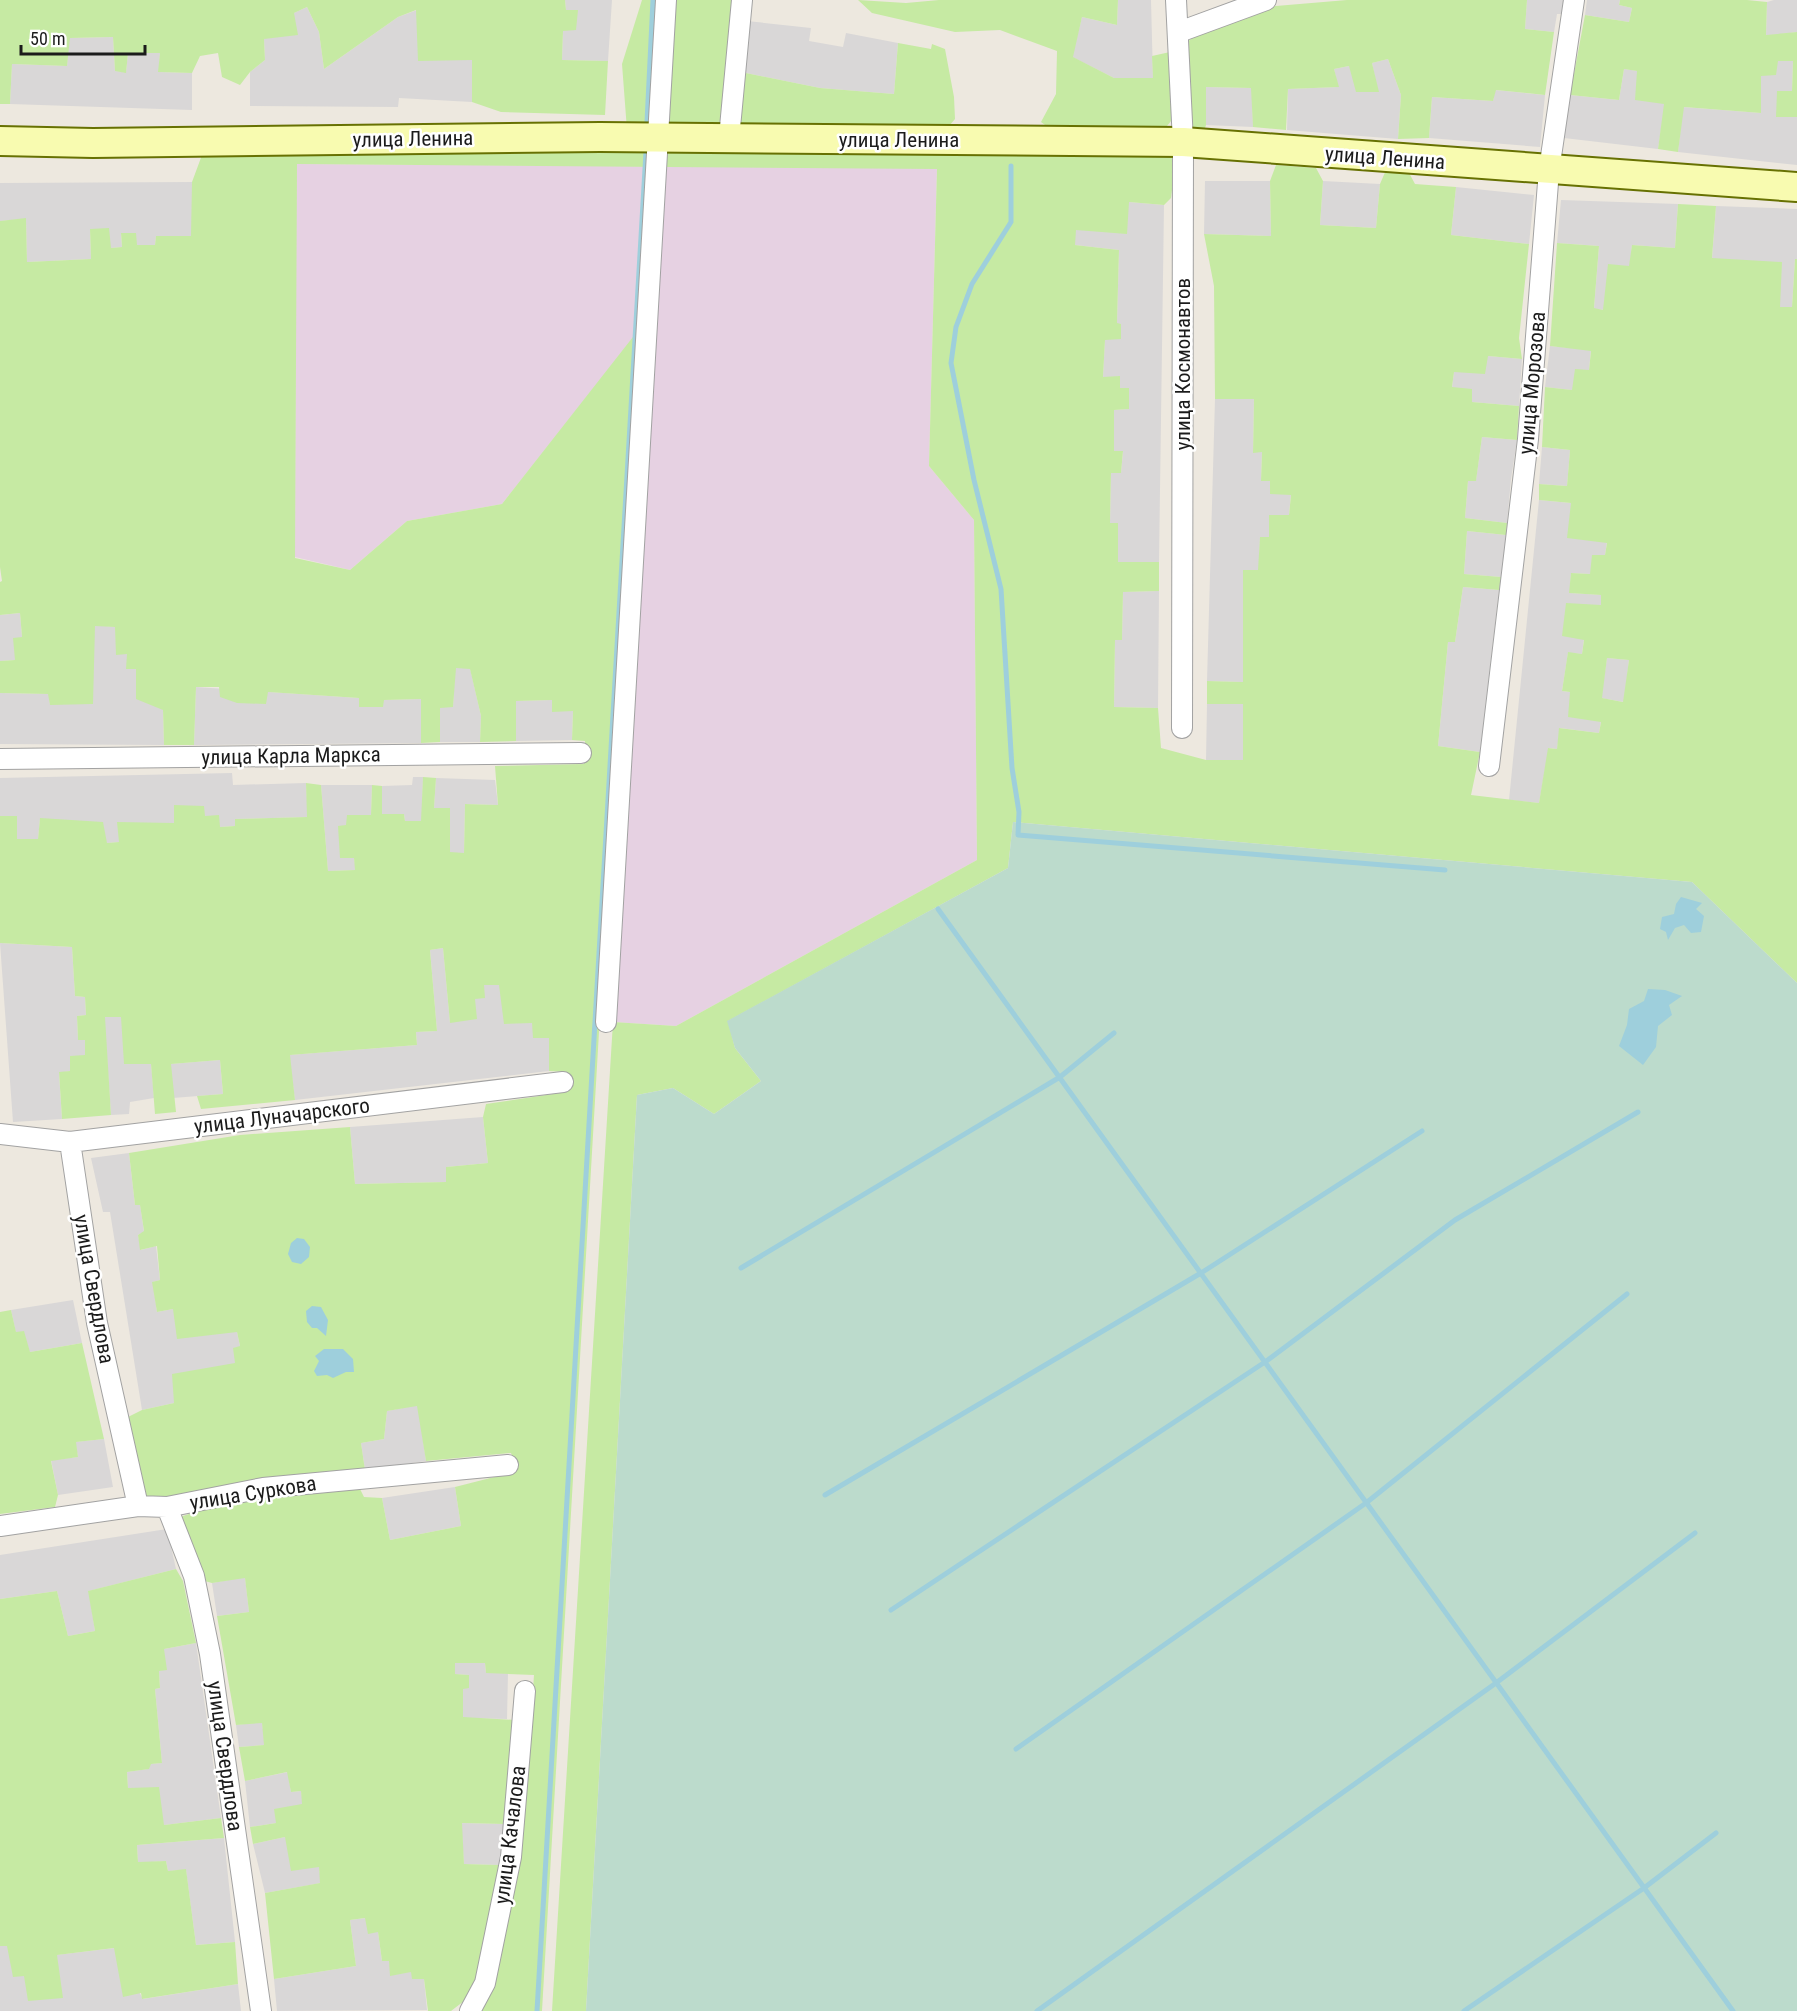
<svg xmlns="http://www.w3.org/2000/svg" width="1797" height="2011" font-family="'Roboto Condensed',sans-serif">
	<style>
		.residential { fill: #d9d7d7 }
		.industrial { fill: #e6d1e2 }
		.grass { fill: #c6eaa3; fill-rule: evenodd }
		.wetland { fill: #bcdbcc }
		.water { fill: #9ecfdc }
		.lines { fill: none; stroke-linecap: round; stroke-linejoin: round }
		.stream { stroke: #9ecfdc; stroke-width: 5 }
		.street-casing { stroke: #a2a2a2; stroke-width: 22 }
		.secondary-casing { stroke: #677102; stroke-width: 32 }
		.street { stroke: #fff; stroke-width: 20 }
		.secondary { stroke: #f8fbb0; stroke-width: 28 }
		.labels { text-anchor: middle; stroke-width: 5; stroke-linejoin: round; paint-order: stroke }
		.street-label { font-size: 21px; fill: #1b1b1b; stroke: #fff }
	</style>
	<rect width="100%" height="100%" fill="#ede8df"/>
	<path class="residential" d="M565 0H612L608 61 562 60 563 31 578 10H566Z
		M1118 0H1151L1153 78H1114L1072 57 1082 17 1117 25Z
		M1527 0H1565L1563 14H1557L1554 32 1525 29Z
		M1587 0H1620L1619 5 1632 8 1629 22 1585 15Z
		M1774 0H1797V32L1766 36 1767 2Z
		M307 7 319 32 324 69 398 17 417 10 472 60V102L399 98 398 107 250 106V72L265 60 264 39 294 13Z
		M747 21 811 28 809 41 843 47 846 33 898 43 894 94 820 88 741 72Z
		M113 37 115 71 126 72 128 53H160L159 72 192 73V110L10 104 12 64 67 66 69 38Z
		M1388 59 1401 95 1398 139 1287 130 1288 89 1338 87 1334 69 1349 66 1378 92 1372 63Z
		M1777 61H1793L1792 91 1777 117H1797V165L1678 152 1683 107 1761 113V75Z
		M1624 69 1638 71 1665 104 1658 149 1564 138 1570 95 1619 100Z
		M1206 87 1252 88 1253 127 1206 125Z
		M1495 90 1545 95 1540 147 1429 138 1432 97 1493 101Z
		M1205 181H1270L1271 236 1204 234Z
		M1323 181 1380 184 1376 228 1320 225Z
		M192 182V236H156L155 245H137L121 234 122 247 111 248 90 230 91 259 27 262 26 219 0 221V183Z
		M1456 187 1534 195 1529 244 1451 235Z
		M1561 200 1678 204 1675 248 1632 245 1630 266 1604 310 1594 309 1599 246 1557 243Z
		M1129 202 1164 205 1159 562H1118V523H1110L1111 472 1121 473 1123 452 1114 451V410L1129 409V388H1120L1103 377 1105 339H1120L1117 323 1119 250 1075 245V230Z
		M1716 206 1797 209V259H1795L1792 307H1780L1712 259Z
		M1550 346 1591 350 1589 370 1572 390 1545 387Z
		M1488 356 1522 359 1519 406 1472 402 1452 388 1454 371Z
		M1254 398 1253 452H1262L1261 481H1270L1291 494 1289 515 1269 538 1260 537 1259 570H1243V682L1207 681 1215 399Z
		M1482 437 1517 440 1511 479 1507 523 1465 518 1468 481 1476 480Z
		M1542 447 1570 450 1567 486 1539 484Z
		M1539 500 1571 503 1607 542 1605 555 1590 574 1571 573 1570 593 1602 595 1601 606 1584 639 1582 654 1568 653 1562 691 1570 692 1601 721 1599 733 1560 728 1557 749 1549 748 1539 803 1509 800Z
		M1467 531 1506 535 1501 577 1464 574Z
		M1463 587 1499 590 1480 752 1438 746 1448 642H1455Z
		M1159 591 1158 708 1114 707 1115 640 1122 639 1123 592Z
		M20 613 22 637 15 660 0 661V615Z
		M95 625 116 627 128 654 163 710 164 745 0 744V693L49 694 50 705Z
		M1607 658 1629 660 1624 702 1601 698Z
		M455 668H470L481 716 480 742H440V707H453Z
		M196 687 359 698V707H382L383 700 422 699 421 743 194 745Z
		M552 700 573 711 572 740 516 741 515 701Z
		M1207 704H1243V761L1206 760Z
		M232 773 233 785 306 783 308 817 235 819V826L220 827 205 816 174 806 175 823 120 842 107 843 40 819 38 839H17V816H0V778Z
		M413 777H423L422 821H405L404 814H382V786L412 785Z
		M436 778 495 780 498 805 465 804 464 853H449L434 808Z
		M321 785H372L371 815 347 826H338L354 858 356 870 328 871Z
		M0 943 72 947 75 996 85 997 86 1015 77 1016 78 1040H85V1056L70 1071 59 1073 62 1119 13 1122Z
		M443 948 450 1023 475 999 484 985H499L532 1023 549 1038V1071L295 1100 289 1055 417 1045 416 1032 437 1031 430 950Z
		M121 1016 151 1063 154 1098 130 1102 129 1114 111 1115 104 1017Z
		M220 1060 223 1094 173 1098 170 1064Z
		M483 1117 488 1163 446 1167 447 1182 355 1184 350 1127Z
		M129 1153 135 1205 140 1204 144 1232 138 1235 141 1250 156 1246 160 1280 153 1282 157 1312 173 1309 237 1332 240 1346 236 1363 174 1403 142 1410 110 1212H103L91 1158Z
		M73 1300 82 1343 30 1352 16 1333 11 1310Z
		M418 1405 426 1461 365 1470 361 1443 384 1439 387 1411Z
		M104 1439 113 1487 58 1495 51 1460 78 1457 75 1442Z
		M455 1487 461 1526 390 1540 382 1498Z
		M167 1529 176 1569 89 1591 95 1631 68 1636 57 1591 0 1599V1555Z
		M245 1577 249 1612 217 1616 212 1583Z
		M196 1643 221 1818 164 1825 128 1788 127 1772 148 1769 150 1764 162 1763 155 1689 160 1688 159 1671 164 1649Z
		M455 1663H485L486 1673H508L507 1719 463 1718V1688L469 1675 454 1674Z
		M262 1722 265 1745 239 1747 236 1725Z
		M288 1772 291 1792 301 1791 303 1804 276 1823 250 1827 245 1781Z
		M461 1823 505 1824V1844L499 1865 464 1864Z
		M285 1837 319 1866 321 1883 265 1893 253 1844Z
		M224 1838 235 1942 196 1945 186 1870 168 1871 166 1861 138 1863 137 1845Z
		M366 1918 378 1932 382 1961 389 1960 424 1979 427 2010 277 2011 274 1979 356 1966 350 1920Z
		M0 1946H7L56 1955 115 1948 143 1999 238 1984 241 2011H0Z"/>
	<path class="industrial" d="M296 164 937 168 929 466 974 520 977 860 676 1026 613 1022 640 329 502 504 407 521 350 570 295 557Z"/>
	<path class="grass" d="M0 0H565L566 10H578L576 30 563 31 562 60 608 61 605 115 501 112 472 102V60L418 61 416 10 398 17 324 69 319 32 307 7 294 13 298 35 264 39 265 60 250 72 240 85 222 77 218 53 200 56 192 73 158 72 160 53H128L126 73 115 71 113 37 70 38 67 66 12 64 10 104H0Z
		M642 0H661L654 130H627L622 64Z
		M672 0H734L721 126 672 127 665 116Z
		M858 0 906 3 939 0H1118L1117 25 1082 17 1073 57 1114 78H1153L1152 56 1170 52 1173 107 1171 121 1163 131 1056 133 1041 122 1056 94 1057 51 1000 30 955 32 872 13Z
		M1347 0H1527L1525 29 1554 32 1545 95 1496 90 1493 101 1432 97 1429 138 1398 139 1401 95 1388 59 1372 63 1379 92H1356L1349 66 1334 69 1339 87 1288 89 1286 130 1253 127 1251 88 1206 87V125L1203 134 1189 135 1186 43 1208 25 1265 7Z
		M1620 0H1747L1767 2 1766 35 1797 32V117H1776L1777 91H1792L1793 61H1778L1776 75 1761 76V113L1684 107 1678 152 1658 149 1664 104 1635 100 1637 71 1624 69 1619 100 1570 95 1585 15 1629 22 1632 8 1619 5Z
		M898 43 931 49 932 44 945 49 954 97 955 119 943 133 735 131 741 72 820 88 894 94Z
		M899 151 1163 153 1172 157 1174 174 1171 198 1164 205 1129 202 1127 234 1076 230 1075 245 1119 250 1117 323 1121 324V339L1105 340 1103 377 1120 376V388H1129V409L1114 410V451H1123L1121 473H1111L1110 523H1118V562H1159V591L1123 592 1122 640H1115L1114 707 1158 708 1161 748 1206 760H1243V704H1207V681L1243 682V570H1258L1260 537H1269V515H1289L1291 495 1270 494V481H1261L1262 452 1253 453 1254 399H1215L1214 286 1204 234 1271 236 1270 181 1276 165 1316 168 1323 181 1320 225 1376 228 1380 184 1386 170 1408 171 1415 184 1456 187 1451 235 1529 244 1519 338 1522 359 1488 356 1485 374 1454 372 1452 387 1472 389V402L1519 406 1517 440 1482 437 1476 481H1468L1465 518 1507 523 1506 535 1467 531 1464 574 1501 577 1499 590 1463 587 1455 642H1448L1438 746 1480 752 1471 795 1539 803 1548 748 1557 749 1559 728 1599 733 1601 722 1568 717 1570 692 1562 691 1568 652 1582 654 1584 640 1562 636 1566 603 1601 605V595L1569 593 1571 573 1590 574 1592 555H1605L1607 543 1567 538 1571 503 1539 500V484L1567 486 1570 450 1542 447 1545 387 1572 390 1575 369 1589 370 1591 351 1550 346 1557 243 1599 246 1594 308 1603 310 1608 264 1629 266 1632 245 1675 248 1678 204 1716 206 1712 258 1782 262 1780 307H1792L1795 259H1797V983L1692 882 1013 822 1008 868 728 1021 735 1048 761 1081 714 1114 673 1088 637 1095 586 2011H552L613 1022 676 1026 977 860 974 520 929 466 937 169 297 164 295 558 350 570 407 521 502 504 640 328 542 2011H479L489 1993 521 1859 534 1675 486 1673 485 1663H455V1674L469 1675V1688L463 1689V1717L515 1720 505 1824 462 1823 464 1864 499 1865 478 1980 464 2001 451 2011H428L424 1979H412L411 1972 390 1976 389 1961H382L378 1932 368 1934 365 1918 350 1920 356 1966 274 1979 265 1893 320 1883 319 1867 291 1871 285 1837 253 1844 250 1827 276 1823 274 1809 302 1804 301 1791 291 1792 287 1772 245 1781 239 1747 264 1745 262 1723 236 1725 217 1616 249 1612 245 1578 212 1583 201 1580 180 1517 225 1502 289 1491 360 1489 364 1497 382 1498 390 1540 461 1526 455 1487 514 1472 515 1464 511 1453 426 1461 417 1406 387 1411 384 1439 361 1443 365 1470 238 1484 164 1497 146 1496 139 1485 126 1418 142 1410 174 1403 172 1374 235 1363 233 1348 240 1346 237 1332 177 1339 173 1309 157 1312 152 1282 160 1280 157 1246 140 1250 138 1235 144 1231 140 1205H135L129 1153 240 1135 350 1127 355 1184 446 1182V1167L488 1163 483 1117 486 1104 566 1092 567 1072 549 1071V1038H533L532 1023 504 1024 499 985H484L485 998 475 999 477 1019 450 1023 443 948 430 950 437 1031 416 1032 417 1045 290 1055 295 1100 201 1109 197 1096 223 1094 220 1060 171 1064 176 1112 155 1114 151 1064H124L121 1017H105L111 1115 62 1119 59 1072 70 1071V1056L85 1055V1040H78L77 1016 86 1015 85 997 75 996 72 947 0 943V816H17V839H38L40 818 103 822 107 843 119 842 117 822 174 823V805L204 806 205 816 219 815 220 827 235 826V819L307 817 306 783 321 785 328 871 355 870 354 858H340L338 826 346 825 347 815H371L372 785 382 786V814H404L405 821H421L423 777 436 778 434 808H450V852L464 853 465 804 498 805 495 766 584 764 585 741 572 740 573 711 552 712V700L516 701V741L480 742 481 716 470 669 456 668 453 707 440 708V742L421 743V699L384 700 383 707H359V698L268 692 266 704 237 703 220 697 219 687H196L194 745H164L163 710 136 699V669H126L127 654 116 655 115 627 95 626 93 704 50 705 48 694 0 693V661L15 660 13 638 22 637 20 613 0 615V582L2 581 0 567V221L26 218 27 262 91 259 90 229 109 228 111 248 122 247 121 233H136L137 245H155L156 236H191L192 182 202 155ZM1607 658 1629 660 1623 702 1602 698Z
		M11 1310 16 1332 24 1331 30 1352 82 1343 104 1439 76 1442 78 1457 51 1461 58 1495 55 1507 0 1514V1312Z
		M176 1569 183 1581 196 1643 164 1649 167 1670 159 1671 160 1688 155 1689 162 1763 151 1764 149 1769 127 1772 128 1788 159 1787 164 1825 221 1818 224 1838 137 1845 138 1862 166 1861 168 1871 186 1869 196 1945 235 1942 238 1984 142 1999 141 1993 123 1997 114 1948 57 1955 63 1998 28 2001 24 1976 13 1977 7 1946H0V1599L57 1591 68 1636 95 1631 88 1591Z"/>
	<path class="wetland" d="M1013 822 1692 882 1797 983V2011H586L637 1095 673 1088 714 1114 761 1081 735 1048 727 1021 1008 868Z"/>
	<path class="water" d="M1681 897 1702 903 1696 909 1704 916 1701 932 1691 933 1684 925 1675 928 1668 940 1666 932 1660 929 1662 917 1674 914 1676 904Z
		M1648 989 1665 990 1682 996 1669 1005 1672 1015 1658 1026 1656 1047 1643 1065 1619 1046 1627 1025 1629 1009 1644 1001Z
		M297 1238 304 1239 310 1247 309 1257 301 1264 292 1262 288 1254 291 1243Z
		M312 1306 321 1307 328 1320 326 1336 317 1328H312L307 1322 306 1311Z
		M324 1349H343L353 1359 354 1372H346L333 1378 327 1375 317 1376 314 1371 319 1361 315 1356Z"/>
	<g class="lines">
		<path class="stream" d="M647 122 653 0
			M1011 166V222L972 284 956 327 951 363 974 480 1001 589 1012 768 1019 812 1018 835 1445 870
			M938 909 1733 2011
			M741 1268 1060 1077 1114 1033
			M825 1495 1201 1273 1422 1131
			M891 1610 1265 1362 1455 1220 1638 1112
			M1016 1749 1366 1503 1627 1294
			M537 2011 646 152
			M1037 2011 1496 1683 1695 1533
			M1464 2011 1644 1888 1716 1833"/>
		<defs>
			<path id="street" d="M1176 0 1183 142 1182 728
				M1179 32 1266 0
				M729 138 742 0
				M0 759 581 753
				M1489 766 1528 439 1549 170 1574 0
				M606 1022 666 0
				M0 1134 70 1142 563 1082
				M70 1142 97 1323 138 1506
				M167 1507 194 1576 210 1654 261 2011
				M0 1526 138 1506 167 1507 263 1488 508 1465
				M470 2011 485 1983 511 1857 525 1691"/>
			<path id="secondary" d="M0 141 93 143 600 137 1183 142 1797 187"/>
		</defs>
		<use href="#street" class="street-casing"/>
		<use href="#secondary" class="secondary-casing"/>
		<use href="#street" class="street"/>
		<use href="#secondary" class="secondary"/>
	</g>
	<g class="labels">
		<g class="street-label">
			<text transform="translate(413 139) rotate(-1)" y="7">улица Ленина</text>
			<text x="899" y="147">улица Ленина</text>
			<text transform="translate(1385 158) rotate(4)" y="7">улица Ленина</text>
			<text transform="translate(1183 364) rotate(-90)" y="7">улица Космонавтов</text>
			<text transform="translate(1532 383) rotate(-85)" y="7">улица Морозова</text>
			<text transform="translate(291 756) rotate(-1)" y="7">улица Карла Маркса</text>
			<text transform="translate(282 1116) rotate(-7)" y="7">улица Луначарского</text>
			<text transform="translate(94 1289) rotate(80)" y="7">улица Свердлова</text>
			<text transform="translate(253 1493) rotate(-9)" y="7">улица Суркова</text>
			<text transform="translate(225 1756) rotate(82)" y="7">улица Свердлова</text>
			<text transform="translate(510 1835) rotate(-83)" y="7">улица Качалова</text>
		</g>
	</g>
	<path d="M21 45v9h124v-9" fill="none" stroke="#1b1b1b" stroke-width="3"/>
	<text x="30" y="45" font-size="18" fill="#1b1b1b" stroke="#ffffff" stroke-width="4.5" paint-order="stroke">50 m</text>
</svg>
